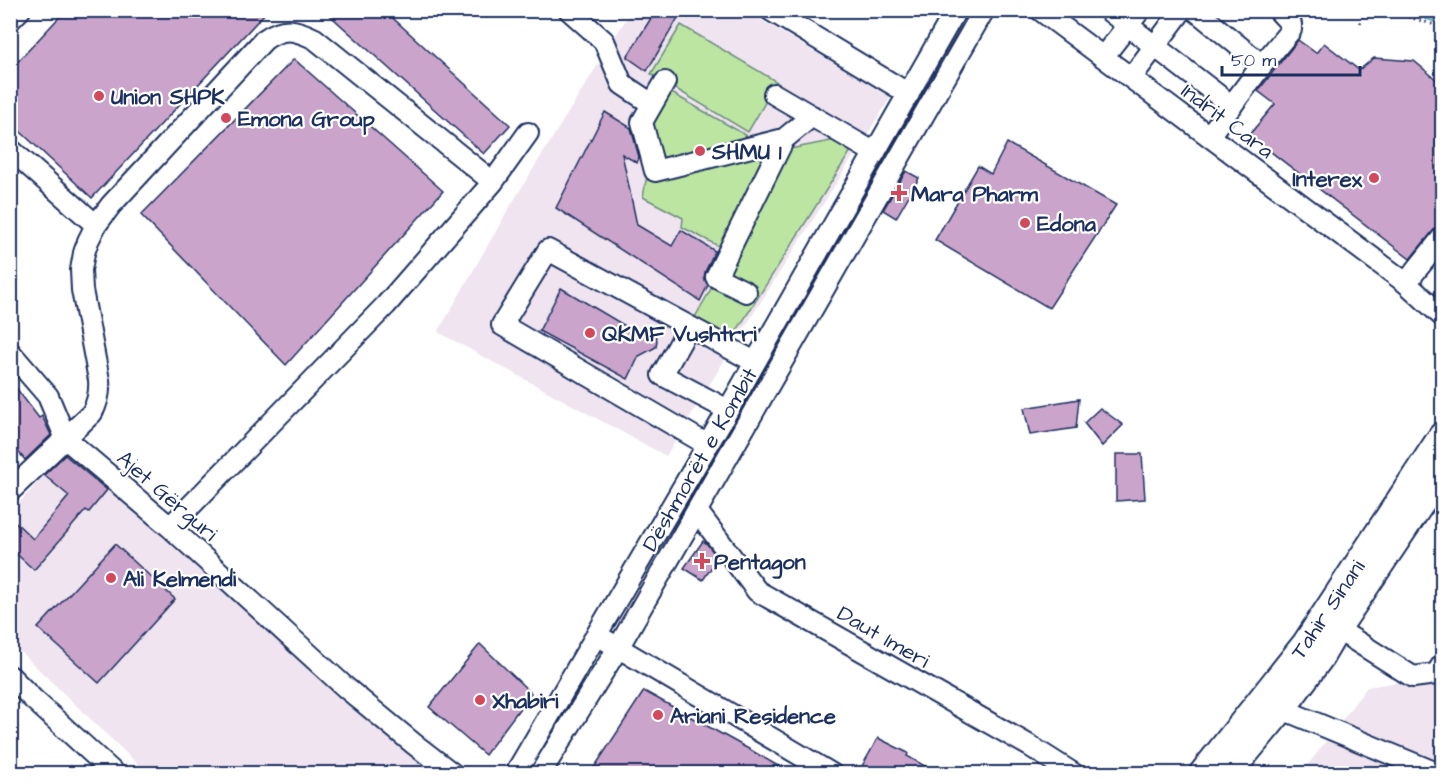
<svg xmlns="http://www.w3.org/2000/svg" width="1453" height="784" font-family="'Architects Daughter',sans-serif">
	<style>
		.built { fill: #efe4ef }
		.green { fill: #bce5a1; stroke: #6c8a80; stroke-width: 1.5 }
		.water { fill: #8edded; stroke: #6097b4; stroke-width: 1.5 }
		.building { fill: #caa4cb; stroke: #1b2f5e; stroke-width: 1.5 }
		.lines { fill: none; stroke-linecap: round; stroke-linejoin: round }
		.minor-casing { stroke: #1b2f5e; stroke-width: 24 }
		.major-casing { stroke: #1b2f5e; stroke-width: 30 }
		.path { stroke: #1b2f5e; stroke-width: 3; stroke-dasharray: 1.5 4.5; stroke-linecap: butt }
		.minor { stroke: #fff; stroke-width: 20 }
		.major { stroke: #fff; stroke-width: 26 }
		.poi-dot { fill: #d1495b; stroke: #fff; stroke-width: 2 }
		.labels { text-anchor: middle; stroke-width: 4.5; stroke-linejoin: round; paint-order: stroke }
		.poi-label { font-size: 22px; font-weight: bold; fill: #1b2f5e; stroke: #fff; text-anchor: start }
		.street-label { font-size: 22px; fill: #1b2f5e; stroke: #fff }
	</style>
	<rect width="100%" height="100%" fill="#fff"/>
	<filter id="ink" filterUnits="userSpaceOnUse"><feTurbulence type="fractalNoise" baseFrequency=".0167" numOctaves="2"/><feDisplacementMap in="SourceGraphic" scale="12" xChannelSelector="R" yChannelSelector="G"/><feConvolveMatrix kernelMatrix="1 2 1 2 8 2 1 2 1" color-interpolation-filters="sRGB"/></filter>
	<g filter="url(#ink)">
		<path class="built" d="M631 11H746L891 97 738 338 666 456 438 332 511 205Z
			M66 452 436 773H147L11 643 10 513Z
			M1442 675V773L1301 774 1367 687Z"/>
		<path class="green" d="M681 25 777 82 748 132 651 74Z
			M668 91 751 138 657 164 648 125Z
			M861 135 731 340 694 319 790 149Z
			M775 149 724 249 682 227 683 218 643 197 646 180Z"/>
		<path class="water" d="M1401 11H1421L1442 18V24Z"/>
		<path class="building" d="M66 10H268L92 198 10 122V70Z
			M324 10H384L510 125 484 154Z
			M656 10H667L678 18 647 71 627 57Z
			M1298 40 1316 53 1324 43 1359 70 1374 58 1414 61 1443 85V221L1433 231 1410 259 1249 135 1275 104 1258 91Z
			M294 59 443 191 286 365 141 215Z
			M605 112 631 128 639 157 637 163 622 154 637 225 672 246 681 230 715 251 705 272 704 278 708 285 700 301 556 208Z
			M1007 143 1116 205 1049 308 935 240 978 166 991 174Z
			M906 171 919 178 896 218 883 210Z
			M561 288 642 336 653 331 657 340 656 347 639 356 628 379 539 331Z
			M10 380 39 418 42 416 51 435 25 460 10 442Z
			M1079 399 1076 428 1030 435 1024 408Z
			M1100 408 1123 425 1102 446 1084 423Z
			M1116 454H1142L1145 499 1116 501Z
			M65 455 107 490 89 512 86 510 34 570 10 548V517L33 539 69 496 44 475Z
			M703 541 707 544 718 558 703 580 684 568Z
			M115 544 175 599 99 683 38 628Z
			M480 644 531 693 485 755 429 707Z
			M644 691 754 752 792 774H590Z
			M878 738 908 753 907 756 939 774H871L861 768Z"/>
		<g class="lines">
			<defs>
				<path id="minor" d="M569 10 604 41 622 84 652 104
					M770 10 909 94
					M1040 10 1406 283 1442 316
					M1108 10 1232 106
					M1195 10 1262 65
					M10 20 20 10
					M1103 57 1140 10
					M1131 78 1182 10
					M665 82 642 122 655 171 784 139
					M774 94 875 153
					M1209 136 1262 65 1291 30V24L1278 10
					M10 149 96 225
					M1406 283 1442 238
					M746 292 716 277 784 139 812 116
					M689 327 662 375 728 410
					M10 352 48 396 66 439 170 527 345 687 414 744 453 774
					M708 445 502 325 548 250 755 362
					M10 491 92 413C98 402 100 393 99 380L82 290 81 270 84 253 88 241 96 225 111 205 264 40C283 26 295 29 315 39L493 182
					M697 511 757 591 1030 746 1074 774
					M170 527 386 305 493 182 528 133
					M1337 629 1413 677 1436 674 1442 665
					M607 641 832 774
					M10 676 33 699 115 774
					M1282 709 1439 774
					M515 774 728 410 956 10
					M540 774 618 648 984 10"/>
				<path id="major" d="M1202 774 1306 643 1442 436
					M1228 774 1282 709 1320 658 1337 629 1442 472"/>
			</defs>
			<use href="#minor" class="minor-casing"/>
			<use href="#major" class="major-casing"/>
			<path class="path" d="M1385 10 1442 27
				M1435 10 1442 13
				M1360 23 1365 10"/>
			<use href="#minor" class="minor"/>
			<use href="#major" class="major"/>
		</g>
	</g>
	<g class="poi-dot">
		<circle cx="99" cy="96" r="6"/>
		<circle cx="226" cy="118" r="6"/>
		<circle cx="700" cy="151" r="6"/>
		<circle cx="1374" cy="178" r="6"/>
		<path d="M896 184h6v6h6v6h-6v6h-6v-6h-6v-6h6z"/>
		<circle cx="1025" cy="223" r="6"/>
		<circle cx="590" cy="333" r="6"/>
		<path d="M699 552h6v6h6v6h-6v6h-6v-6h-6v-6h6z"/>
		<circle cx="111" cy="578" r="6"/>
		<circle cx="480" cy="700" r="6"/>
		<circle cx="658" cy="715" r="6"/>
	</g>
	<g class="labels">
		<g class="poi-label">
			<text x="111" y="104">Union SHPK</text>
			<text x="238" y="126">Emona Group</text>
			<text x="712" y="159">SHMU 1</text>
			<text x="1362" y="186" text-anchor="end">Interex</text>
			<text x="911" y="201">Mara Pharm</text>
			<text x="1037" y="231">Edona</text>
			<text x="602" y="341">QKMF Vushtrri</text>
			<text x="714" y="569">Pentagon</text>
			<text x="123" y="586">Ali Kelmendi</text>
			<text x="492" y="708">Xhabiri</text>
			<text x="670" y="723">Ariani Residence</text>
		</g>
		<g class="street-label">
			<text transform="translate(1228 120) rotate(37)" y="8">Indrit Cara</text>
			<text transform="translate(699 459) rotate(-60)" y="8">Dëshmorët e Kombit</text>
			<text transform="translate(168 495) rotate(41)" y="8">Ajet Gërguri</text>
			<text transform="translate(1327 609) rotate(-56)" y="8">Tahir Sinani</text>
			<text transform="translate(884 636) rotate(30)" y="8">Daut Imeri</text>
		</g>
	</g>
	<rect width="1453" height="784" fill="none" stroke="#fff" stroke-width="36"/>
	<rect x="18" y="18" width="1417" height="748" fill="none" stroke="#1b2f5e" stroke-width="2" filter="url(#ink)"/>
	<path d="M1222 66v9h138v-9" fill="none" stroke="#1b2f5e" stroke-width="3"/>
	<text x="1231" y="66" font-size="18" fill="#1b2f5e" stroke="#ffffff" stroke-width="4.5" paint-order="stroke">50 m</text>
</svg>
